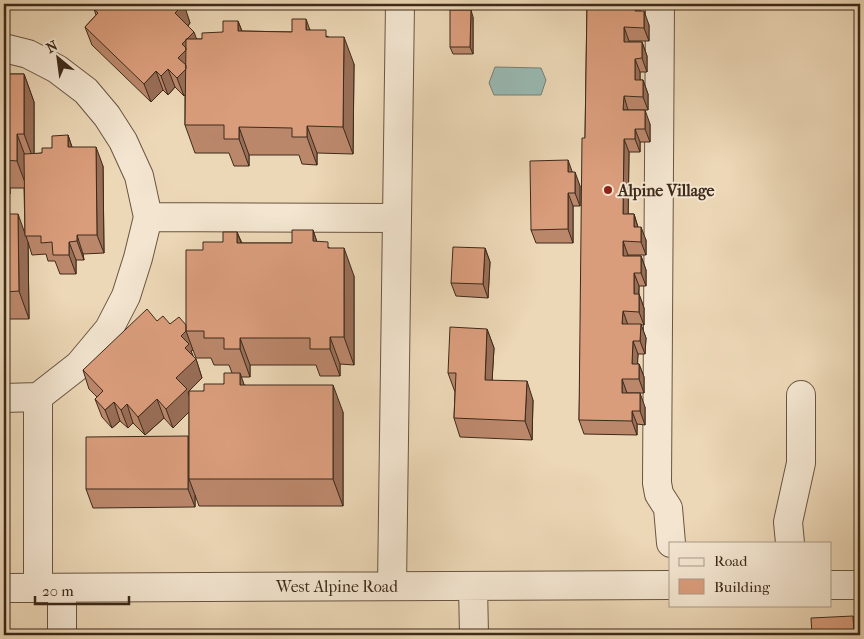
<svg xmlns="http://www.w3.org/2000/svg" width="864" height="639" font-family="'IM FELL French Canon',serif">
	<style>
		.water { fill: #99b9b2; stroke: #748075 }
		.lines { fill: none; stroke-linecap: round; stroke-linejoin: round }
		.minor-casing { stroke: #695541; stroke-width: 30 }
		.minor { stroke: #f3e5d0; stroke-width: 28 }
		.wall { fill: #bb876b; stroke: #3d2a1a; fill-rule: evenodd }
		.shaded-wall { fill: #996e57; stroke: #3d2a1a }
		.building { fill: #da9d7c; stroke: #3d2a1a }
		.poi-dot { fill: #8f2418; stroke: #f3e5d0; stroke-width: 2 }
		.labels { text-anchor: middle; stroke-width: 4; stroke-linejoin: round; paint-order: stroke }
		.poi-label { font-size: 16px; font-weight: bold; fill: #3d2a1a; stroke: #f3e5d0; text-anchor: start }
		.street-label { font-size: 16px; fill: #3d2a1a; stroke: #f3e5d0 }
	</style>
	<rect width="100%" height="100%" fill="#ecd7b6"/>
	<filter id="stains"><feTurbulence type="fractalNoise" baseFrequency=".004" numOctaves="4"/><feColorMatrix values="0 0 0 0 .2 0 0 0 0 .09 0 0 0 0 .02 0 0 0 .5 -.17"/></filter>
	<radialGradient id="worn" r=".72"><stop offset=".6" stop-color="#630" stop-opacity="0"/><stop offset="1" stop-color="#630" stop-opacity=".3"/></radialGradient>
	<path class="water" d="M495 67 541 68 546 80 541 95H494L489 83Z"/>
	<g class="lines">
		<defs>
			<path id="minor" d="M660 4 657 483 659 494 668 508 671 543
				M4 48 28 54 57 69 86 91 107 116 123 141 139 176 148 217 138 258 126 296 109 329 79 365 38 397 4 398
				M148 217 397 218 400 4
				M790 543 788 522 801 463V395
				M830 585H860
				M392 586 397 218
				M473 586 474 635
				M38 587V397
				M4 588 670 585
				M62 635V588"/>
		</defs>
		<use href="#minor" class="minor-casing"/>
		<use href="#minor" class="minor"/>
	</g>
	<path class="wall" d="M98 4H183L190 23 188 26 196 39H202L223 32 238 21 242 31 292 32 310 30 329 37 354 64 353 154 317 153V165L302 164 299 155H249V166H234L229 153H195L185 125V95L184 96 175 87 168 95 163 90 151 102 92 45 85 27 96 15 94 9Z
		M587 4H640V11L649 25V41H629V42H642L647 56V72H640V80H643L648 94V110H628L650 124V142H640V152H629L628 214H634L638 227 646 240V255H628V256H641L646 270V286H639V294L644 308V325H641L646 338 645 354H638L637 364H639L644 377V393H627L645 407V425L637 424V435L584 434 579 420 585 138Z
		M473 17V54H453L450 47Z
		M4 74H24L34 102V154L42 153 52 148 68 135 72 147 103 166 104 253 83 254 84 260H76V274H60L55 261H48L46 254 32 255 28 242 29 319H4V214L25 234 24 188H10V194H4Z
		M573 172 580 186V206H573V243H536L531 230Z
		M313 230 317 242 330 248 354 276V365L340 364V376H320L316 365H250V377H241L244 385 343 412V506H199L195 495V507L93 508 86 489 189 439V412L173 428 164 418 145 435 133 423 128 428 120 421 112 428 102 417 95 399 97 397 89 389 83 370 157 321 170 324 186 325 203 250 223 242 237 232 242 243H292ZM193 350 196 358H211L214 365H229L232 373 224 384 189 396 188 392 202 378 196 359 193 357 191 351Z
		M485 248 490 262 488 298 456 296 451 283Z
		M487 329 494 348 492 380 533 400 532 440 460 437 454 418 455 392 448 373Z"/>
	<path class="shaded-wall" d="M184 4 190 23 182 32 175 13Z
		M635 4H640V25L635 11Z
		M471 10 473 17V54L470 47Z
		M644 11 649 25V41L644 28Z
		M306 19 316 47 306 30Z
		M238 21 248 48 238 31Z
		M624 27 629 41V56L624 42Z
		M194 32 201 51 194 85 184 96 177 78 178 58 182 44Z
		M344 37 354 64 353 154 343 127Z
		M642 42 647 56V72L642 58Z
		M635 59 640 72V94L635 80Z
		M168 69 175 87 168 95 161 76Z
		M156 71 163 90 151 102 144 84Z
		M24 74 34 102V161L24 134Z
		M643 80 648 94V110L643 97Z
		M624 96 628 110H623Z
		M645 110 650 124V142L645 129Z
		M307 126 317 153V165L307 137Z
		M239 127 249 155V166L239 139Z
		M635 129 640 142V152L635 139Z
		M17 134 27 161V188L17 161Z
		M68 135 74 154 68 147Z
		M624 139 629 152 628 228 623 214Z
		M96 147 103 166 104 253 97 235Z
		M568 160 573 174 568 172Z
		M4 170 10 188V194L4 176Z
		M575 172 580 186V206L575 193Z
		M568 193 573 206V243L568 229Z
		M18 214 28 242 29 319 19 291Z
		M634 214 638 228 634 227Z
		M641 227 646 240V255L641 242Z
		M313 230 322 258 313 241Z
		M237 232 247 259 237 243Z
		M77 235 83 254 84 260 77 241Z
		M623 241 628 255V270L623 256Z
		M69 242 76 260V274L69 255Z
		M344 248 354 276V365L344 337Z
		M485 248 490 262 488 298 483 284Z
		M641 256 646 270V286L641 273Z
		M634 273 639 286 638 308 634 294Z
		M639 294 644 308V325L639 312Z
		M623 311 628 325 622 324Z
		M641 324 646 338 645 354 640 341Z
		M487 329 494 348 491 399 485 380Z
		M186 331 193 350 191 351 195 360 196 359 202 378 188 392 193 408 173 428 166 409 176 378 181 336Z
		M330 337 340 364V376L330 349Z
		M240 338 250 365V377L240 349Z
		M633 341 638 354 637 377 632 364Z
		M639 364 644 377V393L639 379Z
		M240 373 250 401 240 385Z
		M622 379 627 393V406L622 393Z
		M527 381 533 400 532 440 525 421Z
		M333 385 343 412V506L333 479Z
		M640 393 645 407V425L640 411Z
		M157 399 164 418 145 435 138 417Z
		M114 402 120 421 112 428 105 410Z
		M127 404 133 423 128 428 121 410Z
		M632 411 637 424V435L632 421Z
		M188 436 195 455 189 479 195 495V507L188 489Z
		M853 616 860 635H854Z"/>
	<path class="building" d="M98 4H184L175 13 194 32 182 44 186 48V50L178 58 186 65V69L177 78 168 69 161 76 156 71 144 84 85 27 98 13 94 9Z
		M587 4H635V11H644V28L624 27V42H642V58L635 59V80H643V97L624 96 623 110H645V129H635V139H624L623 214H634V227H641V242L623 241V256H641V273H634V294H639V312L623 311 622 324H641L640 341H633L632 364H639V379H622V393H640V411H632V421L579 420 582 138H585Z
		M450 10H471L470 47H450Z
		M292 19H306V30H326V37H344L343 127 307 126V137H292V128L239 127V139H224V125H185L186 39H202V33L223 32V21H238V31L292 32Z
		M4 74H24V134H17V161L4 160Z
		M68 135V147H96L97 235H77V241L69 242V255H53L52 242 41 243V236H25L24 154 42 153V148H52V136Z
		M568 160V172H575V193H568V229L531 230 530 161Z
		M4 214H18L19 291 4 292Z
		M292 230H313V241L328 242V248H344V337H330V349H310V338H240V349H224V338H204V331H186V250H203V242H223V232H237V243H292Z
		M453 247 485 248 483 284 451 283Z
		M147 309 157 321 163 316 170 324 179 317 186 325V331L181 336 189 344 185 348 196 359 176 378 187 389 166 409 157 399 138 417 127 404 121 410 114 402 105 410 95 399 103 391 83 370Z
		M450 327 487 329 485 380 527 381 525 421 454 418 456 373H448Z
		M224 373H240V385H333V479H189V391H204V384H224Z
		M188 436V489H86V437Z
		M853 616 854 635H808H812L811 618Z"/>
	<circle class="poi-dot" cx="608" cy="190" r="5"/>
	<g class="labels">
		<g class="poi-label">
			<text x="618" y="196">Alpine Village</text>
		</g>
		<g class="street-label">
			<text x="337" y="592">West Alpine Road</text>
		</g>
	</g>
	<rect width="864" height="639" fill="none" stroke="#ecd7b6" stroke-width="20"/>
	<rect x="5" y="5" width="854" height="629" fill="none" stroke="#3d2a1a" stroke-width="2.5"/>
	<rect x="10" y="10" width="844" height="619" fill="none" stroke="#3d2a1a"/>
	<rect x="669" y="542" width="162" height="65" fill="#f3e5d0" stroke="#aa9a87"/>
	<rect x="679" y="558" width="25" height="8" fill="#f3e5d0" stroke="#aa9a87"/>
	<text x="714" y="566" font-size="15" fill="#3d2a1a">Road</text>
	<rect x="679" y="579" width="25" height="15" fill="#da9d7c" stroke="#aa9a87"/>
	<text x="714" y="592" font-size="15" fill="#3d2a1a">Building</text>
	<g transform="translate(58 58) rotate(331)" stroke="#f3e5d0" stroke-width="4" paint-order="stroke">
	<path d="M0-4L9 19L0 12L-9 19Z" fill="#3d2a1a"/>
	<text y="-8" font-size="14" font-weight="bold" text-anchor="middle" fill="#3d2a1a">N</text>
	</g>
	<path d="M35 596v8h94v-8" fill="none" stroke="#3d2a1a" stroke-width="2.5"/>
	<text x="42" y="596" font-size="15" fill="#3d2a1a" stroke="#f3e5d0" stroke-width="4" paint-order="stroke">20 m</text>
	<rect width="100%" height="100%" filter="url(#stains)"/>
	<rect width="100%" height="100%" fill="url(#worn)"/>
</svg>
